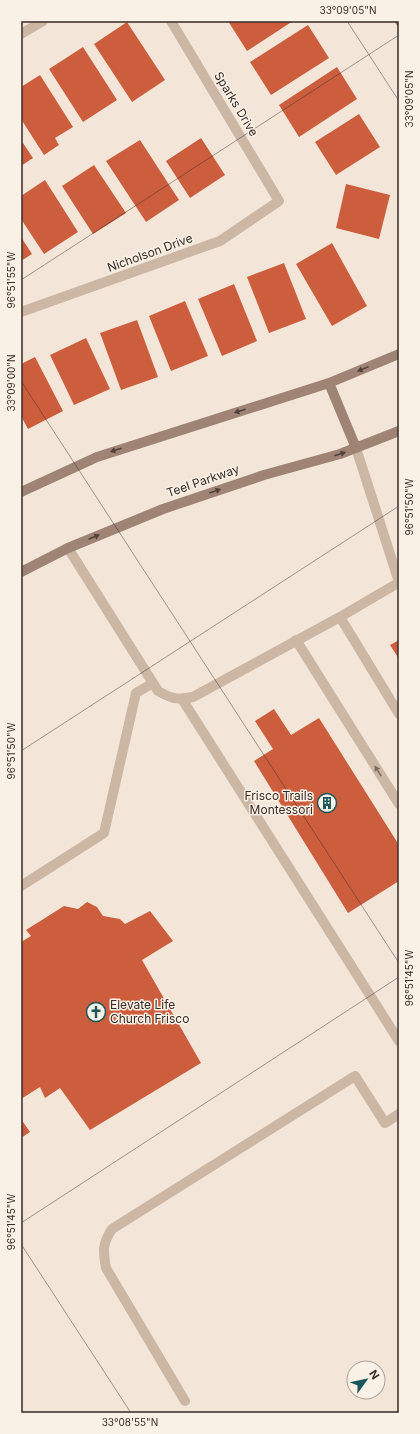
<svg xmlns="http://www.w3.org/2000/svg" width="420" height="1434" font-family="Inter,sans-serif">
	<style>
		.building { fill: #cd5e3d }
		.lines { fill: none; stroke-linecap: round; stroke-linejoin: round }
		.lane { stroke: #ccb6a4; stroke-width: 10 }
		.street { stroke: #ccb6a4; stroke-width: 10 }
		.secondary { stroke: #9f8476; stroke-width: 10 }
		.oneway { fill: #51413a }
		.oneway2 { fill: #7a6a5f }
		.ticks { fill: none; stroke: #372b26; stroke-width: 1; stroke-opacity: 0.45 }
		.labels { text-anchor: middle; stroke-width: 3; stroke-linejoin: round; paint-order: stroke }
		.street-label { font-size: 12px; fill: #372b26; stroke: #faf1e6 }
		.poi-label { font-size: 12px; fill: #372b26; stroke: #faf1e6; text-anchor: end }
		.neatline { fill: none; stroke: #372b26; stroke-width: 1.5 }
		.ticks-label { font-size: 10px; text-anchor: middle; fill: #372b26 }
	</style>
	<rect width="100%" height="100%" fill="#f3e6d9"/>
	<path class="building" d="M228 21H293L247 51Z
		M394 21H399V28Z
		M127 22 165 80 132 102 94 44Z
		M308 25 329 58 271 95 250 62Z
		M83 47 117 100 83 122 49 69Z
		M337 67 357 99 299 137 279 105Z
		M40 75 73 127 55 138 59 145 44 155 21 119V87Z
		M359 114 380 147 336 175 315 142Z
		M201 138 225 175 190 198 166 161Z
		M21 140 33 158 21 166Z
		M140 140 179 200 146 222 106 161Z
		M94 165 126 213 93 234 62 186Z
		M45 180 78 232 44 254 21 219V196Z
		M346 184 390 195 379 239 336 228Z
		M21 237 32 254 21 261Z
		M332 243 367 306 332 326 296 264Z
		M284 263 306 319 269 333 247 277Z
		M234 284 257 341 222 356 198 299Z
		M185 301 208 356 171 371 149 316Z
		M137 320 158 377 121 390 100 333Z
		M86 338 110 389 74 405 50 355Z
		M35 357 63 411 28 429 21 416V364Z
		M399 640V659L390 645Z
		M274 709 291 735 319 718 399 845V881L348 913 254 761 273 749 255 721Z
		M87 902 97 907 103 916 120 919 125 924 150 911 173 941 142 960 201 1063 90 1130 60 1088 45 1098 40 1087 21 1099V942L31 936 26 930 64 906 78 909Z
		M21 1119 30 1132 21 1138Z"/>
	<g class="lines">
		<path class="lane" d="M356 448 399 582
			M68 548 158 691C172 699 177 700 193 697L340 617
			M398 583 340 617 399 714
			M296 640 399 804
			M182 699 399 1041
			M21 886 104 833 136 693 153 683
			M185 1401 106 1268C103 1251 102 1244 112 1229L355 1076 385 1123 399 1114"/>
		<path class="street" d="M21 34 43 21
			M21 312 220 241 279 201 171 21"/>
		<path class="secondary" d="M329 383 356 448
			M21 492 97 457 329 383 399 354
			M21 572 68 548 163 509 264 475 340 454 399 431"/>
	</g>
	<defs><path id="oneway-solid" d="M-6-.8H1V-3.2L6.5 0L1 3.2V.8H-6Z"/></defs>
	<g class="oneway">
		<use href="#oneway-solid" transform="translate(363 369) rotate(158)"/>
		<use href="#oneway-solid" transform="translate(240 411) rotate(162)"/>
		<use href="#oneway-solid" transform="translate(116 450) rotate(162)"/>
		<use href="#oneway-solid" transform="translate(340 454) rotate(-18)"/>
		<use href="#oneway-solid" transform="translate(215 491) rotate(-19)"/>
		<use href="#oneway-solid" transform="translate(94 537) rotate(-23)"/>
	</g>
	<use class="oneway2" href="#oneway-solid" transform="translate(378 771) rotate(-122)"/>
	<path class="ticks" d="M347 21 399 101M21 280 399 35M21 381 399 963M21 751 399 506M21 1223 399 977M21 1244 131 1413"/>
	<defs>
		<symbol id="building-ring" viewBox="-11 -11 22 22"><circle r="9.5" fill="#faf1e6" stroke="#19575b" stroke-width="1.5"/><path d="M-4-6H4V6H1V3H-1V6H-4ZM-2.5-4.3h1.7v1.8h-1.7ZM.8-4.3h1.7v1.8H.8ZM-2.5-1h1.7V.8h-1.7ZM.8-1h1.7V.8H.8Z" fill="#19575b"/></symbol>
		<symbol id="church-ring" viewBox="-11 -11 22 22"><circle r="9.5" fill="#faf1e6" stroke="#19575b" stroke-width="1.5"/><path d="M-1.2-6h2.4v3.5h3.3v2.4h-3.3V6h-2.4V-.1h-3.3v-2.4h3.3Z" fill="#19575b"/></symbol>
	</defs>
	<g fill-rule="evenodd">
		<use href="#building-ring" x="316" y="792" width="22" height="22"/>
		<use href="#church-ring" x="85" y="1001" width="22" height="22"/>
	</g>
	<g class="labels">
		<g class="street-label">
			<text transform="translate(236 104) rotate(59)" y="4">Sparks Drive</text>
			<text transform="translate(150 253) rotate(-20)" y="4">Nicholson Drive</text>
			<text transform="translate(203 481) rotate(-19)" y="4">Teel Parkway</text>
		</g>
		<g class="poi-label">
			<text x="313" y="800">Frisco Trails<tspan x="313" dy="14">Montessori</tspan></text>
			<text x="110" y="1009" text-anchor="start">Elevate Life<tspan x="110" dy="14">Church Frisco</tspan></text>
		</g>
	</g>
	<rect width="420" height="1434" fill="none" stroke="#faf1e6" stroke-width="44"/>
	<g transform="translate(366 1380) rotate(57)"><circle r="19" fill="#faf1e6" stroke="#aca299"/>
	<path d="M0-3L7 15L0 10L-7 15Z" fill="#19575b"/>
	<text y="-6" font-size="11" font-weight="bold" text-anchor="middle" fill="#372b26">N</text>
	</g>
	<rect x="22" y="22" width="376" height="1390" class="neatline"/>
	<g class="ticks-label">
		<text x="348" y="14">33°09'05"N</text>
		<text transform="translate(409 99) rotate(-90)" y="4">33°09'05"N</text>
		<text transform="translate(11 280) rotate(-90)" y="4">96°51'55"W</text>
		<text transform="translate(11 383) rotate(-90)" y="4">33°09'00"N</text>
		<text transform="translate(409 507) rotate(-90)" y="4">96°51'50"W</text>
		<text transform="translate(11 751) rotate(-90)" y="4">96°51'50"W</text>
		<text transform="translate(409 978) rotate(-90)" y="4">96°51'45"W</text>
		<text transform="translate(11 1222) rotate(-90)" y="4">96°51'45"W</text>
		<text x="130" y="1426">33°08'55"N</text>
	</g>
</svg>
